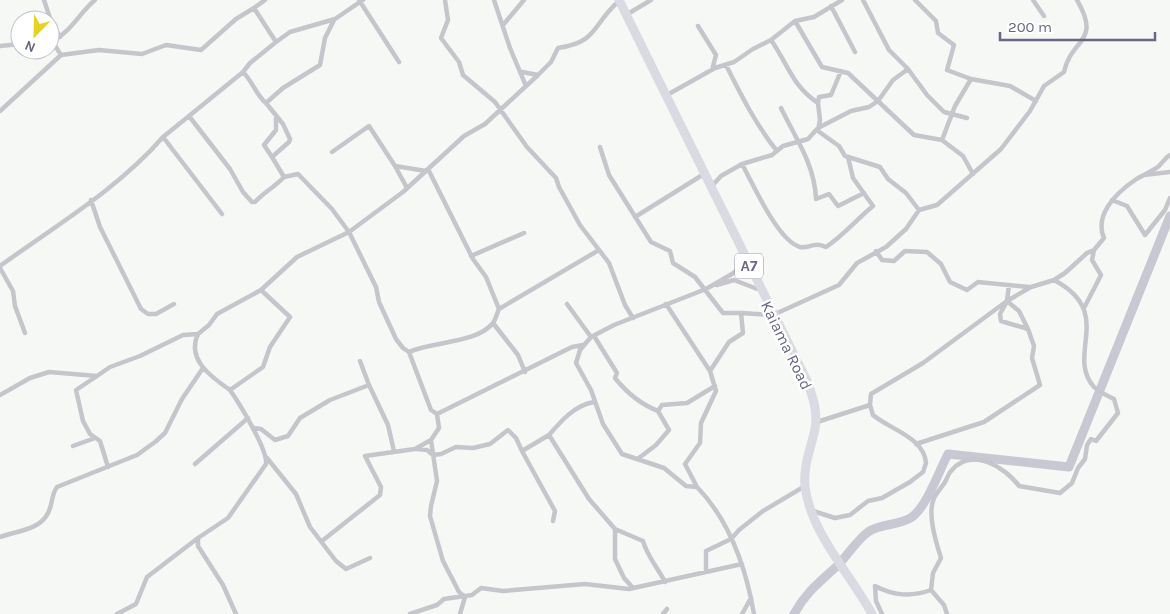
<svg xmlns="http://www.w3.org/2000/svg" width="1170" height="614" font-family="Karla,sans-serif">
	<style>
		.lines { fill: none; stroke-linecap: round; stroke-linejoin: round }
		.river { stroke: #c8c8d3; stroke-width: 9 }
		.street { stroke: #c6c5cc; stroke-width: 4.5 }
		.highway { stroke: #dadae2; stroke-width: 9 }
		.labels { text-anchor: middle; stroke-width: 5; stroke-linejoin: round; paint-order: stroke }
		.shield { fill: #fff; stroke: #9794aa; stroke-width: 1 }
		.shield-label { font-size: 15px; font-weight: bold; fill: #6a6686 }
		.street-label { font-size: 16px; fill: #6a6686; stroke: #fff }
	</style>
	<rect width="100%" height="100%" fill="#f5f8f4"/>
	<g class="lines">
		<path class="river" d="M794 614C806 592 820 582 837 566 848 555 856 541 868 532 881 523 899 526 912 517 927 506 939 471 948 454L1069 467 1170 216"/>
		<path class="street" d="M44 0 51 21 60 37
			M359 0 399 62
			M445 0 448 20 441 38 459 62 463 75 495 102 527 147 556 178 559 187 580 225 609 263 625 305 633 318
			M494 0 510 48 526 86
			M863 0 889 50 908 69 927 95 944 112 967 118
			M915 0 936 21 938 33 954 45 947 70 971 79
			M1033 0 1044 16
			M831 6 855 52
			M254 8 265 0
			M626 15 651 0
			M795 21 822 67 848 73 914 135 942 140 963 156 973 174
			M503 25 524 0
			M698 26 716 55 712 70
			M771 40C788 64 792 86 818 103L820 120 818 131 839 146 845 156 880 167 888 179 906 193 919 210
			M51 41C69 35 80 12 95 0
			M52 41 61 55 99 50 142 54 166 45 201 50 236 19 254 8 276 42 290 32 335 19 363 0
			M276 42 250 63 243 72C253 82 256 95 266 103L283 88 320 65 325 38 334 20
			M0 46 20 44
			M726 65C741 95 756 125 777 151
			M243 72 189 116 230 169 243 192 252 202H255C264 192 275 187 284 177L272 157 289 142 290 139 283 124 266 103
			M522 72 538 75
			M667 95 715 68 734 62 753 49 771 40 795 21 814 17 842 0
			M818 103 819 97 831 95 841 71
			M781 108C795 137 815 165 816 199L829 194 838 206 864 193
			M0 111 61 55
			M189 116 163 137 222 214
			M942 140 955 106 971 79 1010 86 1036 101
			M600 147 609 175 651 242 670 251 673 263 695 277 723 313H741
			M332 152 369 126 395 166 407 188
			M272 157 264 145 276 130V118
			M742 164C753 184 778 241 800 247 809 249 814 241 826 247 844 235 857 219 873 206L853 178 848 157
			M395 166 426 171
			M428 169 473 259 486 277 499 309C497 313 496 319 493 323 476 344 432 341 409 352L431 410 437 414 439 428 431 440 437 481 431 506 430 516 443 561 459 592 465 597 460 614
			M1144 175 1170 172
			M284 177 298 174 332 209 349 232 376 287 379 302 396 339 403 348 409 352
			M711 187 721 176 742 164 772 155 783 146 808 139 818 128 851 111 869 107 878 101 893 80 908 69
			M91 200 100 227 141 309 148 314H156L174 304
			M1112 200 1127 206 1145 235 1165 210 1170 198
			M635 217 704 174
			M876 251 882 260 894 261 905 251 927 252 941 264 950 282 967 290 978 282 1029 287
			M471 256 524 233
			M747 262 732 274 706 289 614 325 591 337 580 350 576 363 591 390 603 424 622 454 664 468 686 486 697 487C730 521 746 568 754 614
			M0 266C55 226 118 189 163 137
			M0 268 13 291 15 306 25 333
			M717 285 734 280 760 290
			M1007 301 1019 311 1028 329 1001 321 1000 314 1007 301 1009 285
			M567 304 591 337
			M666 304 710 371 716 391 701 423 700 443 685 464 697 487
			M1084 308 1101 275 1092 260 1094 250
			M499 309 599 250
			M493 323 518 355 525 372
			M198 334C186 359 211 377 230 390
			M594 336 617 373 615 378C627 393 640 404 658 411L662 405 687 403 715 386
			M710 371 729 342 743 333 741 313 773 315 839 285 857 263 886 247 906 229 919 210 937 205 1001 149 1030 111 1044 86 1064 72C1071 38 1102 43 1077 0
			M97 376 76 390 83 421 90 434 100 441 108 467
			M369 385 388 425 394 451
			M0 395 30 378 49 372 97 376 110 367 140 356 183 335 198 334 209 325 217 314 261 290
			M594 402C575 405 561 421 549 435L589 499 615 529V559L624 578 633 588
			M437 414 572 347 583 345
			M817 422 870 405
			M253 428 261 429 275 440 288 436 300 418 330 400 369 385 360 361
			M549 435 522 451 555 511 553 521
			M916 444 984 422 1040 385 1032 358 1034 346 1028 329
			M73 446 95 438
			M417 449 427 450 433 455 441 454 456 447 473 448 490 444 508 430 516 438 522 451
			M267 458 296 494 310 527 336 561 346 569 370 558
			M639 458 656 445 669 430 658 411
			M195 464 248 418
			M813 511 835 518 850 515 868 501 882 498 910 482 923 472 926 463C924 437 889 429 873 415L870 405 871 394 923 363 1007 301 1031 287 1054 280 1065 273 1087 253 1094 250 1104 238C1094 215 1116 193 1135 180 1142 175 1152 172 1159 166 1163 162 1165 158 1170 155
			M615 529 643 541C647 556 658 568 665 582
			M0 537C16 531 40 530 48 513 53 504 51 495 57 487L137 455 155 442 165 433 182 399 203 368
			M198 538V546L223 585 236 614
			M322 541 380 495 381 487 365 456 415 449 431 440
			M706 572V551L731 539 739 530 763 511 805 486
			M117 614 136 604 147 577 198 538 228 518 266 464C268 450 239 403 230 390L263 367 270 347 290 317 261 290 297 257 349 232 403 192 464 136 485 124 538 75 551 62 558 48C599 42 592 24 619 1
			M410 614 437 605 444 599 472 595 481 588 503 591 585 584 629 589 742 564
			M663 614 667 609
			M742 614 751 598
			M882 614 876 601 875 586C894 596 911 597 931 590
			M947 614 944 605 931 590 933 573 941 558C936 542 927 514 934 498 937 492 942 487 945 482 947 479 948 474 951 471 971 446 1005 467 1019 486L1060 493 1072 483 1078 468 1085 459 1087 445 1091 439 1096 441 1118 413 1114 399C1108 396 1099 392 1094 387 1065 354 1116 313 1054 280"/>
		<path class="highway" d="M619 0 807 381C813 397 818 412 815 429 811 448 803 466 805 486 810 532 851 575 872 614"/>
	</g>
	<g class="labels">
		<rect class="shield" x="735" y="253.5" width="28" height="25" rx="4"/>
		<g class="shield-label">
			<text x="749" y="271">A7</text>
		</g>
		<g class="street-label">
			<text transform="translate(787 345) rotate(64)" y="6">Kaiama Road</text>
		</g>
	</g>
	<g transform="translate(35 35) rotate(203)"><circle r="24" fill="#ffffff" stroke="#c3c2cf"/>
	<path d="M0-4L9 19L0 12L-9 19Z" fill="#e5d227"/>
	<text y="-8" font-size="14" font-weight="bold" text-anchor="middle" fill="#6a6686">N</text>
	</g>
	<path d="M1000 32v8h155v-8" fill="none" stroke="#6a6686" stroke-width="2.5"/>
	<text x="1008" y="32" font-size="15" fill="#6a6686" stroke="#ffffff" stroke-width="4" paint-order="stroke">200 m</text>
</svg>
